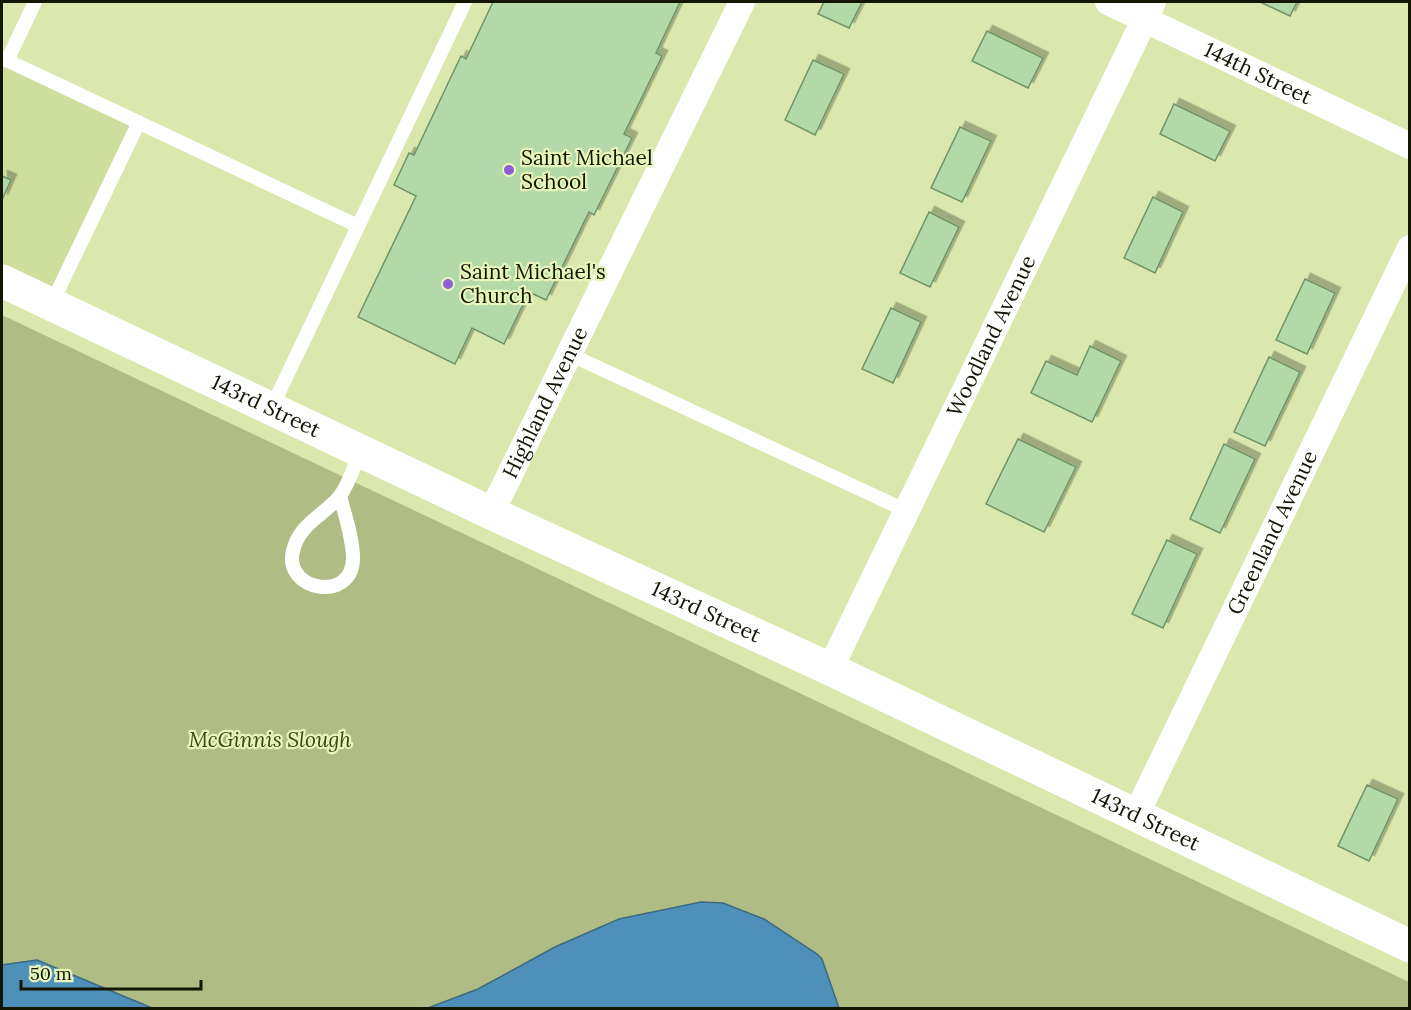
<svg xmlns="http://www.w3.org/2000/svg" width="1411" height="1010" font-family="Lora,serif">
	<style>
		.built { fill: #cede9c }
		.green { fill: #afbc83 }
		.water { fill: #4f90ba; stroke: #3d6b83; stroke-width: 1.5 }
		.building { fill: #b3d9a8; stroke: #709466; stroke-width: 1.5; filter: url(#shadow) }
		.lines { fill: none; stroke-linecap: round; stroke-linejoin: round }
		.lane { stroke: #fff; stroke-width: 14 }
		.street { stroke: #fff; stroke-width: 26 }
		.secondary { stroke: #fff; stroke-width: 33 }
		.poi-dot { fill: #8e5ed8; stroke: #e7f5ba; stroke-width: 2 }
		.labels { text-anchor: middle; stroke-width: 4.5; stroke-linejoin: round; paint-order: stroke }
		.street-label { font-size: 21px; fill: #121602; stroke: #e7f5ba }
		.poi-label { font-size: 21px; fill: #121602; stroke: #e7f5ba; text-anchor: start }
		.park-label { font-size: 21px; font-style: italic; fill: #3d4613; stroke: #e7f5ba }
	</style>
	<defs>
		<filter id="shadow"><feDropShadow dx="5.5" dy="-5.5" stdDeviation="0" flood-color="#0004"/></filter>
	</defs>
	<rect width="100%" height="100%" fill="#dae8ad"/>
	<path class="built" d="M2 64 132 124 49 297 2 275Z"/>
	<path class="green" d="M2 315 1409 982V1008H2Z"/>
	<path class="water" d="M701 902 723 903 764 919 817 954 822 959 839 1008H428L478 989 555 947 619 919Z
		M37 960 152 1008H2V965Z"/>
	<path class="building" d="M493 2H680L656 53 662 56 624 134 632 138 594 215 589 212 546 300 529 292 504 344 472 328 455 364 358 317 416 196 394 185 409 153 414 155 461 56 466 59Z
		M824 2H862L849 28 818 14Z
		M1260 2H1297L1290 16Z
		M987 31 1043 58 1028 88 972 61Z
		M813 60 844 74 815 135 785 120Z
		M1174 104 1230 131 1215 161 1160 134Z
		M960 127 991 141 962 202 931 188Z
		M2 176 11 180 2 200Z
		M1153 197 1183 212 1155 273 1124 258Z
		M929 212 959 227 930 287 900 273Z
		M1305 279 1335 293 1307 354 1276 340Z
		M891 308 921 322 893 383 862 369Z
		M1090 346 1121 361 1092 422 1031 393 1046 361 1077 375Z
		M1269 357 1300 372 1265 446 1234 432Z
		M1018 439 1076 467 1044 532 986 504Z
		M1224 444 1255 459 1220 533 1190 519Z
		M1167 540 1197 554 1163 628 1132 614Z
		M1367 785 1398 799 1369 861 1338 846Z"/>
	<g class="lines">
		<path class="lane" d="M2 58 358 226
			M7 61 35 2
			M51 305 139 122
			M569 354 907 511
			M271 409 465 2
			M340 496C345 516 353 538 353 559 352 603 283 591 293 551 299 524 323 516 339 497 349 485 354 465 361 451"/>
		<g class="street">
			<path id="s1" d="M1108 2 1410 146"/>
			<path id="s2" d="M491 513 742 2"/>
			<path id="s3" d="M830 669 1153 2"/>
			<path id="s4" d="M1135 817 1410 248"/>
		</g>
		<path class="secondary" id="s5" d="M2 281 491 513 830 669 1410 946"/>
	</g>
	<g class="poi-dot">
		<circle cx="509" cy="170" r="6"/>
		<circle cx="448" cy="284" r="6"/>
	</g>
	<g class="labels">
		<g class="street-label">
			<text dy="7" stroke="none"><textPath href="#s1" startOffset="166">144th Street</textPath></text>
			<text dy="7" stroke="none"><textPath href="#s3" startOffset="370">Woodland Avenue</textPath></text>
			<text dy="7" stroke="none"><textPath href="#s2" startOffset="123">Highland Avenue</textPath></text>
			<text dy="7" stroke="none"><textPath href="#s5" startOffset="292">143rd Street</textPath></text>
			<text dy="7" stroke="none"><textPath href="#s4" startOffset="316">Greenland Avenue</textPath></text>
			<text dy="7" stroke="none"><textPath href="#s5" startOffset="778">143rd Street</textPath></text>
			<text dy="7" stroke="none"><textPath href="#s5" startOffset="1264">143rd Street</textPath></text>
		</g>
		<g class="poi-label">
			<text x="521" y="165">Saint Michael<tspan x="521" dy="24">School</tspan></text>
			<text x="460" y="279">Saint Michael's<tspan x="460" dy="24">Church</tspan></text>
		</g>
		<g class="park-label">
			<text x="270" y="747">McGinnis Slough</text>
		</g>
	</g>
	<rect width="1411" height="1010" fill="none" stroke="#121602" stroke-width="6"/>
	<path d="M21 980v9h180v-9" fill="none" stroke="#121602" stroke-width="3"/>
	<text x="30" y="980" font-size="18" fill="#121602" stroke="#e7f5ba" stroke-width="4.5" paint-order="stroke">50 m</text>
</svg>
